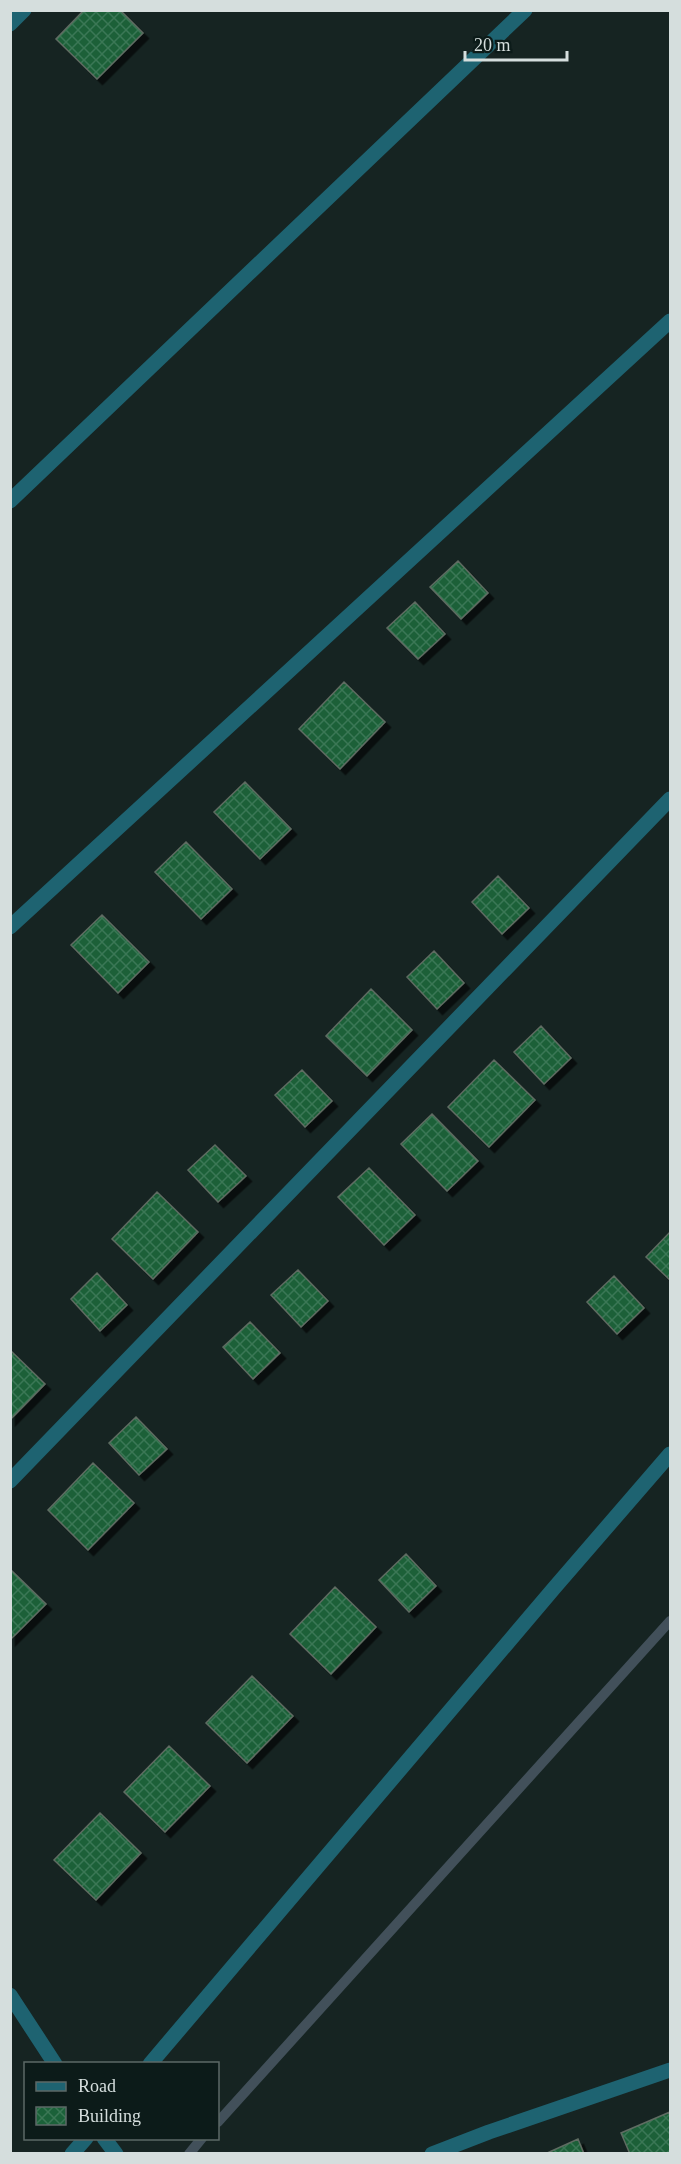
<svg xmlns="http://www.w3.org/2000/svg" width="681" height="2164" font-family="'Times New Roman',serif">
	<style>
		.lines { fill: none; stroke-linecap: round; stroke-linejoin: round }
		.stream { stroke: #42505a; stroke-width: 10 }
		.building { fill: url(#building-cross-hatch); stroke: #5f6c62; stroke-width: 1.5; filter: url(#shadow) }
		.minor { stroke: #1e6371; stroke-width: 15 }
	</style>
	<defs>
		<pattern id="building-cross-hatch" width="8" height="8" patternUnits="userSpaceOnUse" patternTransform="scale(1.5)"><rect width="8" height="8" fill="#1b6139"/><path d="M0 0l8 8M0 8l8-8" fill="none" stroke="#3b7755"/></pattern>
		<filter id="shadow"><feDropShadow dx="5.5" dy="5.5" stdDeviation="0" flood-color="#0009"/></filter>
	</defs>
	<rect width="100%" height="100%" fill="#162422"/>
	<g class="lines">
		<path class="stream" d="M218 2122 670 1621
			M189 2154 202 2138"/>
	</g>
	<path class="building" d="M84 10H120L143 33 97 79 56 39Z
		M458 561 488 593 461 619 430 587Z
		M415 602 445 634 418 659 387 628Z
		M344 682 385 722 340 769 299 729Z
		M245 782 291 829 260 859 214 812Z
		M186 842 232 889 201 919 155 872Z
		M498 876 529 908 502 934 472 902Z
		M102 915 149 962 118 993 71 945Z
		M434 951 464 983 437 1009 407 977Z
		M371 989 412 1030 367 1076 326 1036Z
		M541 1026 571 1058 544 1084 514 1052Z
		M494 1060 535 1100 489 1147 448 1107Z
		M302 1070 332 1101 305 1127 275 1095Z
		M432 1114 478 1161 447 1191 401 1144Z
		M215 1145 246 1176 218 1202 188 1170Z
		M369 1168 415 1215 384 1245 338 1197Z
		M157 1192 198 1232 153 1279 112 1239Z
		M670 1232V1280L646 1257Z
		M298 1270 328 1301 301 1327 271 1295Z
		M97 1273 127 1305 100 1331 71 1299Z
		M614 1276 644 1308 617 1334 587 1302Z
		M250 1322 280 1353 253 1379 223 1347Z
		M10 1350 45 1384 10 1420Z
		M136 1417 167 1449 139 1475 109 1443Z
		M93 1463 134 1503 88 1550 48 1510Z
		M406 1554 436 1586 409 1612 379 1580Z
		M10 1569 46 1604 10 1640Z
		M335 1587 376 1627 331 1674 290 1634Z
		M252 1676 293 1716 247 1763 206 1723Z
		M169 1746 210 1786 165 1832 124 1792Z
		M100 1813 141 1853 96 1900 54 1860Z
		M670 2112V2154H630L621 2133Z
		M578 2139 584 2154H545Z"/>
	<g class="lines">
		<path class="minor" d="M10 24 24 10
			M10 501 525 10
			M10 927 670 321
			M10 1481 670 799
			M10 1995 55 2064
			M150 2064 555 1587 670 1454
			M104 2138 116 2154
			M72 2154 86 2138
			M432 2154 489 2132 670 2070"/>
	</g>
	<rect width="681" height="2164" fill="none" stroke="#d5dedd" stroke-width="24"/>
	<rect x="24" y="2062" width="195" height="78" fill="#0c1b19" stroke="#5c6967" stroke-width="1.5"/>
	<rect x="36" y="2082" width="30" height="9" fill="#1e6371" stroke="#5c6967" stroke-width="1.5"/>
	<text x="78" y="2092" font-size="18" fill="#d5dedd">Road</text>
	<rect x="36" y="2107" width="30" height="18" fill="url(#building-cross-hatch)" stroke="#5c6967" stroke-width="1.5"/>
	<text x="78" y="2122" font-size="18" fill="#d5dedd">Building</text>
	<path d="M465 51v9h102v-9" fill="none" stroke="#d5dedd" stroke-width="3"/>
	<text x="474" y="51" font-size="18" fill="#d5dedd" stroke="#0c1b19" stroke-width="4.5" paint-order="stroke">20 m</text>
</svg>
